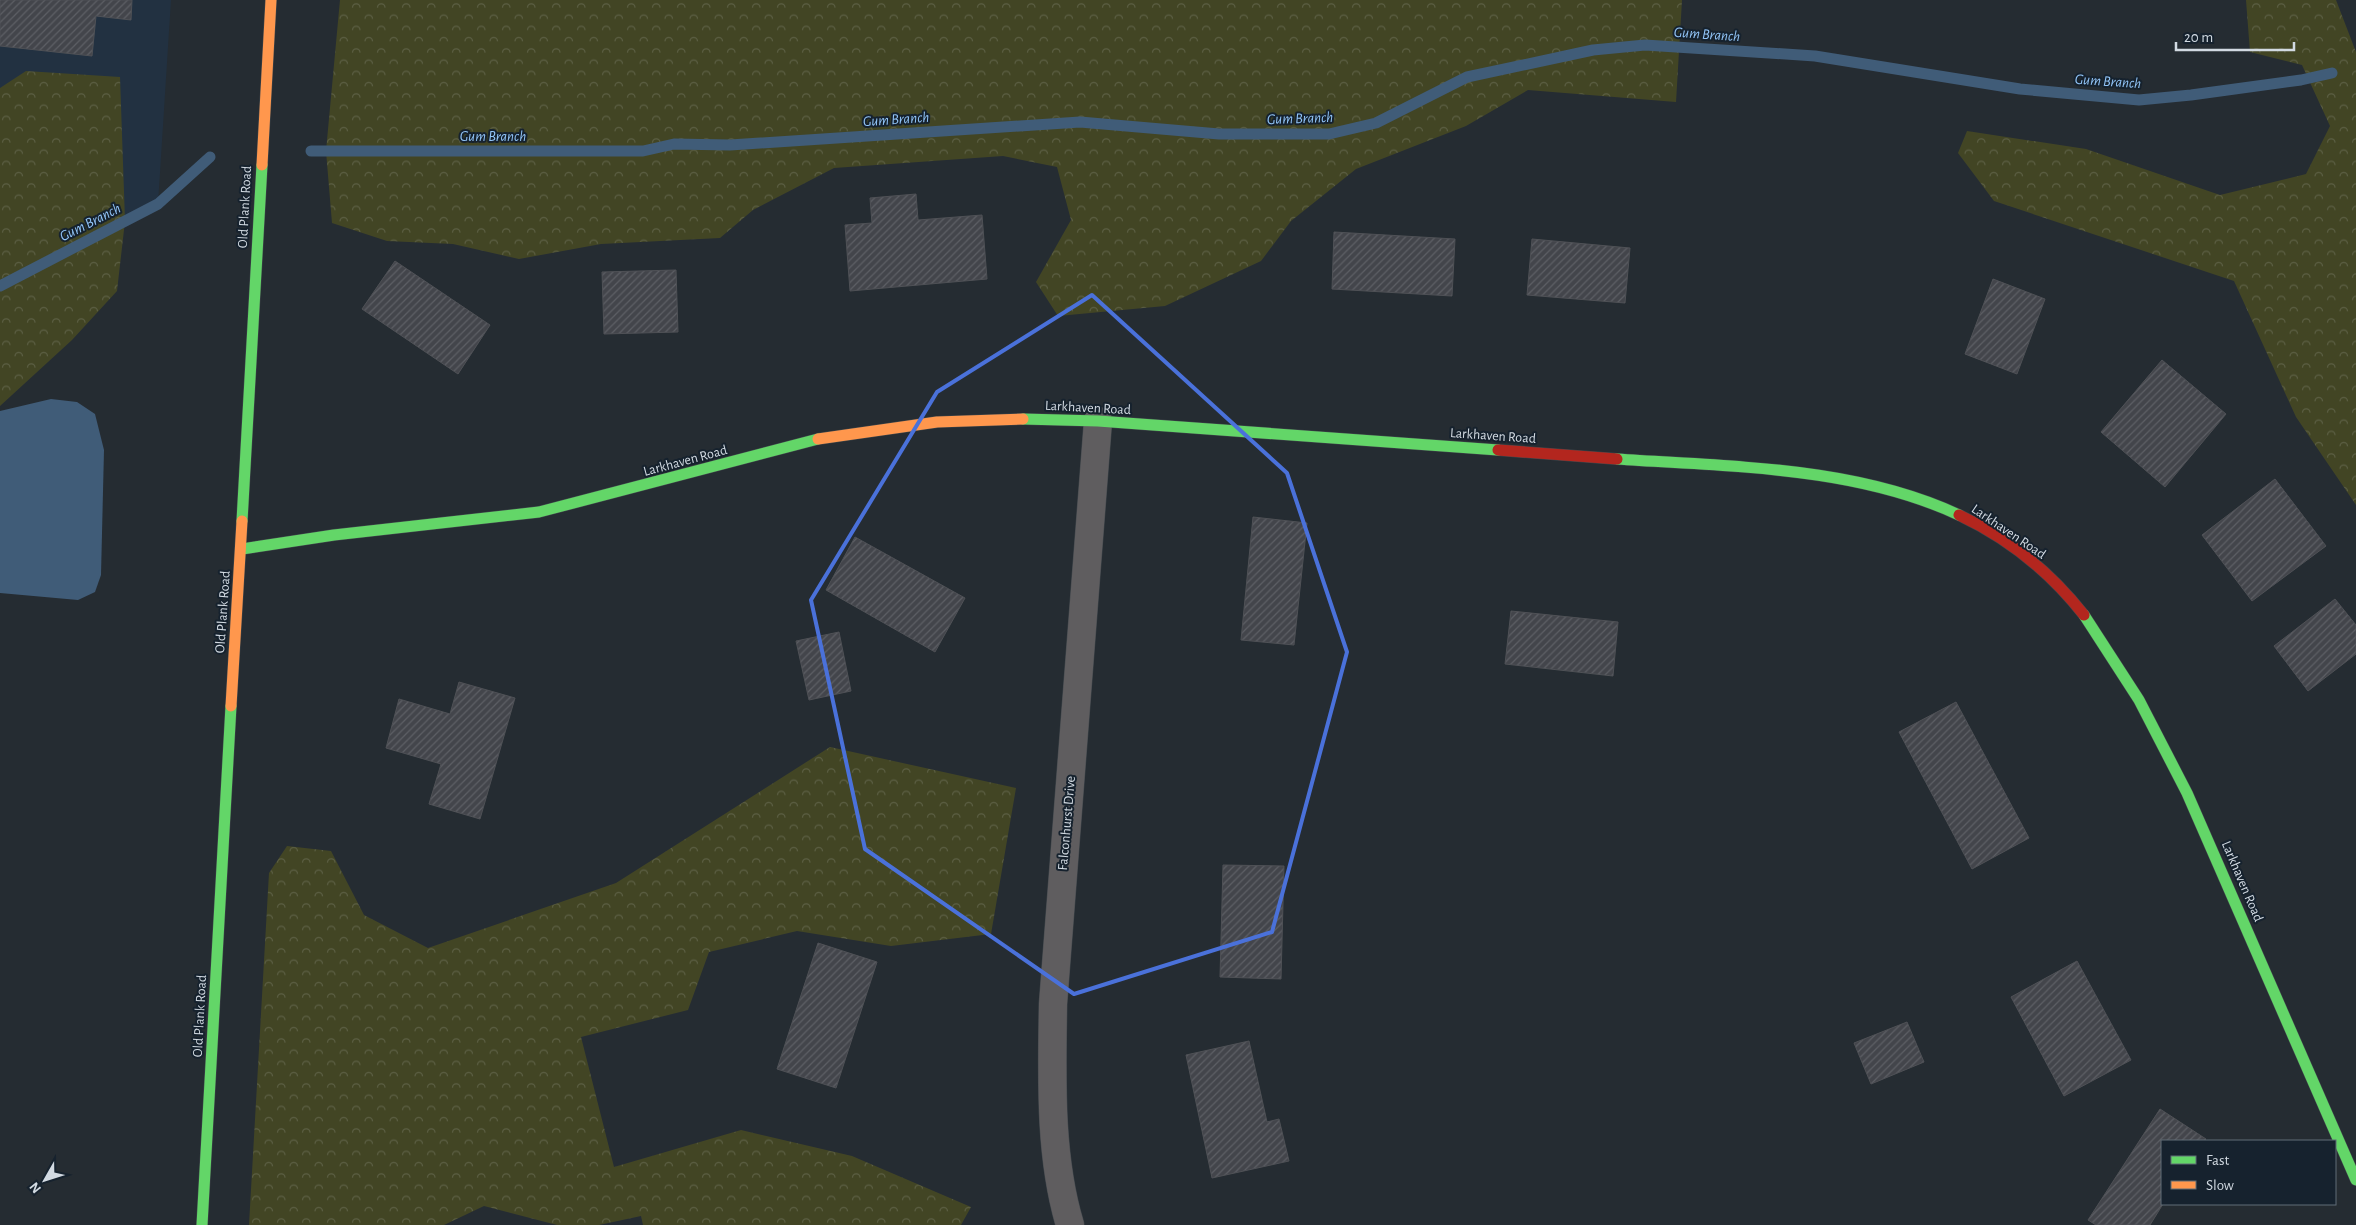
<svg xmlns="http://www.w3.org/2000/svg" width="2356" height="1225" font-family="'Alegreya Sans',sans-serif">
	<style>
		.built { fill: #223141 }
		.forest { fill: url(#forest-crowns) }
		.water { fill: #405c78 }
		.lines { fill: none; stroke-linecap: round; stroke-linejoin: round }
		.stream { stroke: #405c78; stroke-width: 11 }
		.building { fill: url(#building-hatch); stroke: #4f5156 }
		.street-casing { stroke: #42484d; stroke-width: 29 }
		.fast-casing { stroke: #42484d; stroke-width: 12 }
		.slow-casing { stroke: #42484d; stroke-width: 12 }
		.jam-casing { stroke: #42484d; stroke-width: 12 }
		.street { stroke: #5f5d5f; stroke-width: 28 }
		.fast { stroke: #63d668; stroke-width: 11 }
		.slow { stroke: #ff974d; stroke-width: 11 }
		.jam { stroke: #b3261e; stroke-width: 11 }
		.marked { fill: none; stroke: #4a71da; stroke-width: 4; stroke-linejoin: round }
		.labels { text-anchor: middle; stroke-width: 4; stroke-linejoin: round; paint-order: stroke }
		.street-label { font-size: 14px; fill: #d2dae2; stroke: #16222e }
		.water-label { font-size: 15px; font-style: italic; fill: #92c5f8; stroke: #16222e }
	</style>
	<defs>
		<pattern id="forest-crowns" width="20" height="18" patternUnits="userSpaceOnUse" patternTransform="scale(1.25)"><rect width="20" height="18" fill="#424524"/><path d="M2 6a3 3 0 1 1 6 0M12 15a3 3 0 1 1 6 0" fill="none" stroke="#5c5f44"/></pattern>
		<pattern id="building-hatch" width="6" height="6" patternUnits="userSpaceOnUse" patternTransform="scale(1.25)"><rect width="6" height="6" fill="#43454b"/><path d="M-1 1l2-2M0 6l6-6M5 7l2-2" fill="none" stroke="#5d5f65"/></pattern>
	</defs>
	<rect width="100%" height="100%" fill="#252c32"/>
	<path class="built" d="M0 0H171L158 204 0 286Z"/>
	<path class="forest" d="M340 0H1682L1676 102 1528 90 1466 126 1356 169 1291 221 1261 261 1165 306 1058 316 1036 282 1071 220 1057 167 1003 156 834 168 753 210 720 238 601 244 519 259 453 244 387 241 332 223 326 151Z
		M2246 0H2336L2356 52V505L2296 417 2234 281 1994 201 1958 153 1967 131 2086 149 2220 195 2306 174 2330 126 2302 65 2250 52Z
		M26 71 120 77 125 221 117 291 72 340 0 406V88Z
		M830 747 1016 788 991 934 891 946 797 931 709 952 688 1010 581 1037 614 1167 741 1130 852 1156 971 1207 961 1225H643L641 1216 599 1225H557L484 1206 444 1225H249L269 873 287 846 331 851 364 915 428 948 616 883Z"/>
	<path class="water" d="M51 399 77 402 95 414 104 450 101 575 95 592 78 600 0 593V411Z"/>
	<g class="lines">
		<path class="stream" d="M311 151H643L674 144 730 145 1080 122 1219 134H1329L1376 123 1467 77 1593 50 1645 45 1815 56 2020 89 2139 100 2191 95 2301 80 2332 73
			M0 286 158 204 210 157"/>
	</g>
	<path class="building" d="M0 0H132L131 20 96 16 92 56 0 46Z
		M916 194 918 220 982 215 987 279 850 291 845 225 872 223 870 198Z
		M1334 232 1455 239 1452 296 1332 289Z
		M1532 239 1630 248 1625 303 1527 295Z
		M395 261 490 325 458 374 362 309Z
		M676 270 678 332 604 334 602 272Z
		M1993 279 2045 299 2017 374 1965 354Z
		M2162 360 2226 414 2165 487 2101 432Z
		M2275 479 2326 546 2252 601 2202 535Z
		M1253 517 1307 523 1294 645 1241 640Z
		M855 537 965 598 935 652 826 590Z
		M2335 599 2356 625V654L2308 691 2274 646Z
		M1511 611 1618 622 1613 676 1505 664Z
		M839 632 851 691 809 700 796 641Z
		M459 682 515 698 480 819 429 804 441 764 386 748 399 699 450 714Z
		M1956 702 2029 838 1972 869 1899 732Z
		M1223 865 1284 866 1281 979 1220 977Z
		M818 943 877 962 836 1088 777 1069Z
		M2077 961 2131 1060 2064 1096 2011 997Z
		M1907 1022 1924 1062 1871 1084 1854 1043Z
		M1249 1041 1267 1122 1279 1119 1289 1161 1212 1178 1186 1055Z
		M2160 1109 2206 1139 2204 1141H2162L2163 1204 2150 1225H2096L2088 1220Z"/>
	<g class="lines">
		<defs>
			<path id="street" d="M1070 1225C1049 1155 1052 1077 1053 1004L1098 421"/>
			<path id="fast" d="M1023 419 1098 421 1498 450
				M1617 459C1731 467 1854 466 1959 515
				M242 521 262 165
				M242 549 334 535 539 512 818 439
				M2084 615 2139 700 2187 793 2356 1180
				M202 1225 231 706"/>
			<path id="slow" d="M262 165 271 0
				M818 439 937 422 1023 419
				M231 706 242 521"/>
			<path id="jam" d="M1498 450 1617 459
				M1959 515C2008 538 2051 573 2084 615"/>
		</defs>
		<use href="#street" class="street-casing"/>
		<use href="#fast" class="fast-casing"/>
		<use href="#slow" class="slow-casing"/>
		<use href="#jam" class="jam-casing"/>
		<use href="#street" class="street"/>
		<use href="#fast" class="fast"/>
		<use href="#slow" class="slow"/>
		<use href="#jam" class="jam"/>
	</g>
	<path class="marked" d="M1092 295 1287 473 1347 652 1272 932 1074 994 865 849 811 600 937 392Z"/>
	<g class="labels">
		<g class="street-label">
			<text transform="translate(244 207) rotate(-87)" y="5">Old Plank Road</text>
			<text transform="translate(1088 407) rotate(3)" y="5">Larkhaven Road</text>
			<text transform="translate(1493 435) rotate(4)" y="5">Larkhaven Road</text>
			<text transform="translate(685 460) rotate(-15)" y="5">Larkhaven Road</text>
			<text transform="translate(2009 531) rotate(34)" y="5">Larkhaven Road</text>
			<text transform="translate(222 612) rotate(-86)" y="5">Old Plank Road</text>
			<text transform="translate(1066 823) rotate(-85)" y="5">Falconhurst Drive</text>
			<text transform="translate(2243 881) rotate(67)" y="5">Larkhaven Road</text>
			<text transform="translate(199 1016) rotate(-87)" y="5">Old Plank Road</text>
		</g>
		<g class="water-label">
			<text transform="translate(1707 34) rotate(4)" y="5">Gum Branch</text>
			<text transform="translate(2108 81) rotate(4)" y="5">Gum Branch</text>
			<text transform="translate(1300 118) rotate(-2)" y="5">Gum Branch</text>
			<text transform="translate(896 119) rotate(-4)" y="5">Gum Branch</text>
			<text x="493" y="141">Gum Branch</text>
			<text transform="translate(90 222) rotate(-27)" y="5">Gum Branch</text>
		</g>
	</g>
	<rect x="2161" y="1140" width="175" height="65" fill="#16222e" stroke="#616c76"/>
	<rect x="2171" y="1156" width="25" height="8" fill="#63d668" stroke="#616c76"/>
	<text x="2206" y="1165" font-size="15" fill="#d2dae2">Fast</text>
	<rect x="2171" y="1181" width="25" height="8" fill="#ff974d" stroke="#616c76"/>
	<text x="2206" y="1190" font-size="15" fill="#d2dae2">Slow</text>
	<g transform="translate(45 1180) rotate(231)" stroke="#16222e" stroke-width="4" paint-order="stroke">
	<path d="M0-4L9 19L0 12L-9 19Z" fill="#d2dae2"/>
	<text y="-8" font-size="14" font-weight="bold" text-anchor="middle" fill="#d2dae2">N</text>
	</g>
	<path d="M2176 42v8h118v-8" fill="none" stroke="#d2dae2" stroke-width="2.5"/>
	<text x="2184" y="42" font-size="15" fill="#d2dae2" stroke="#16222e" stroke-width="4" paint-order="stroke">20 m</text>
</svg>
